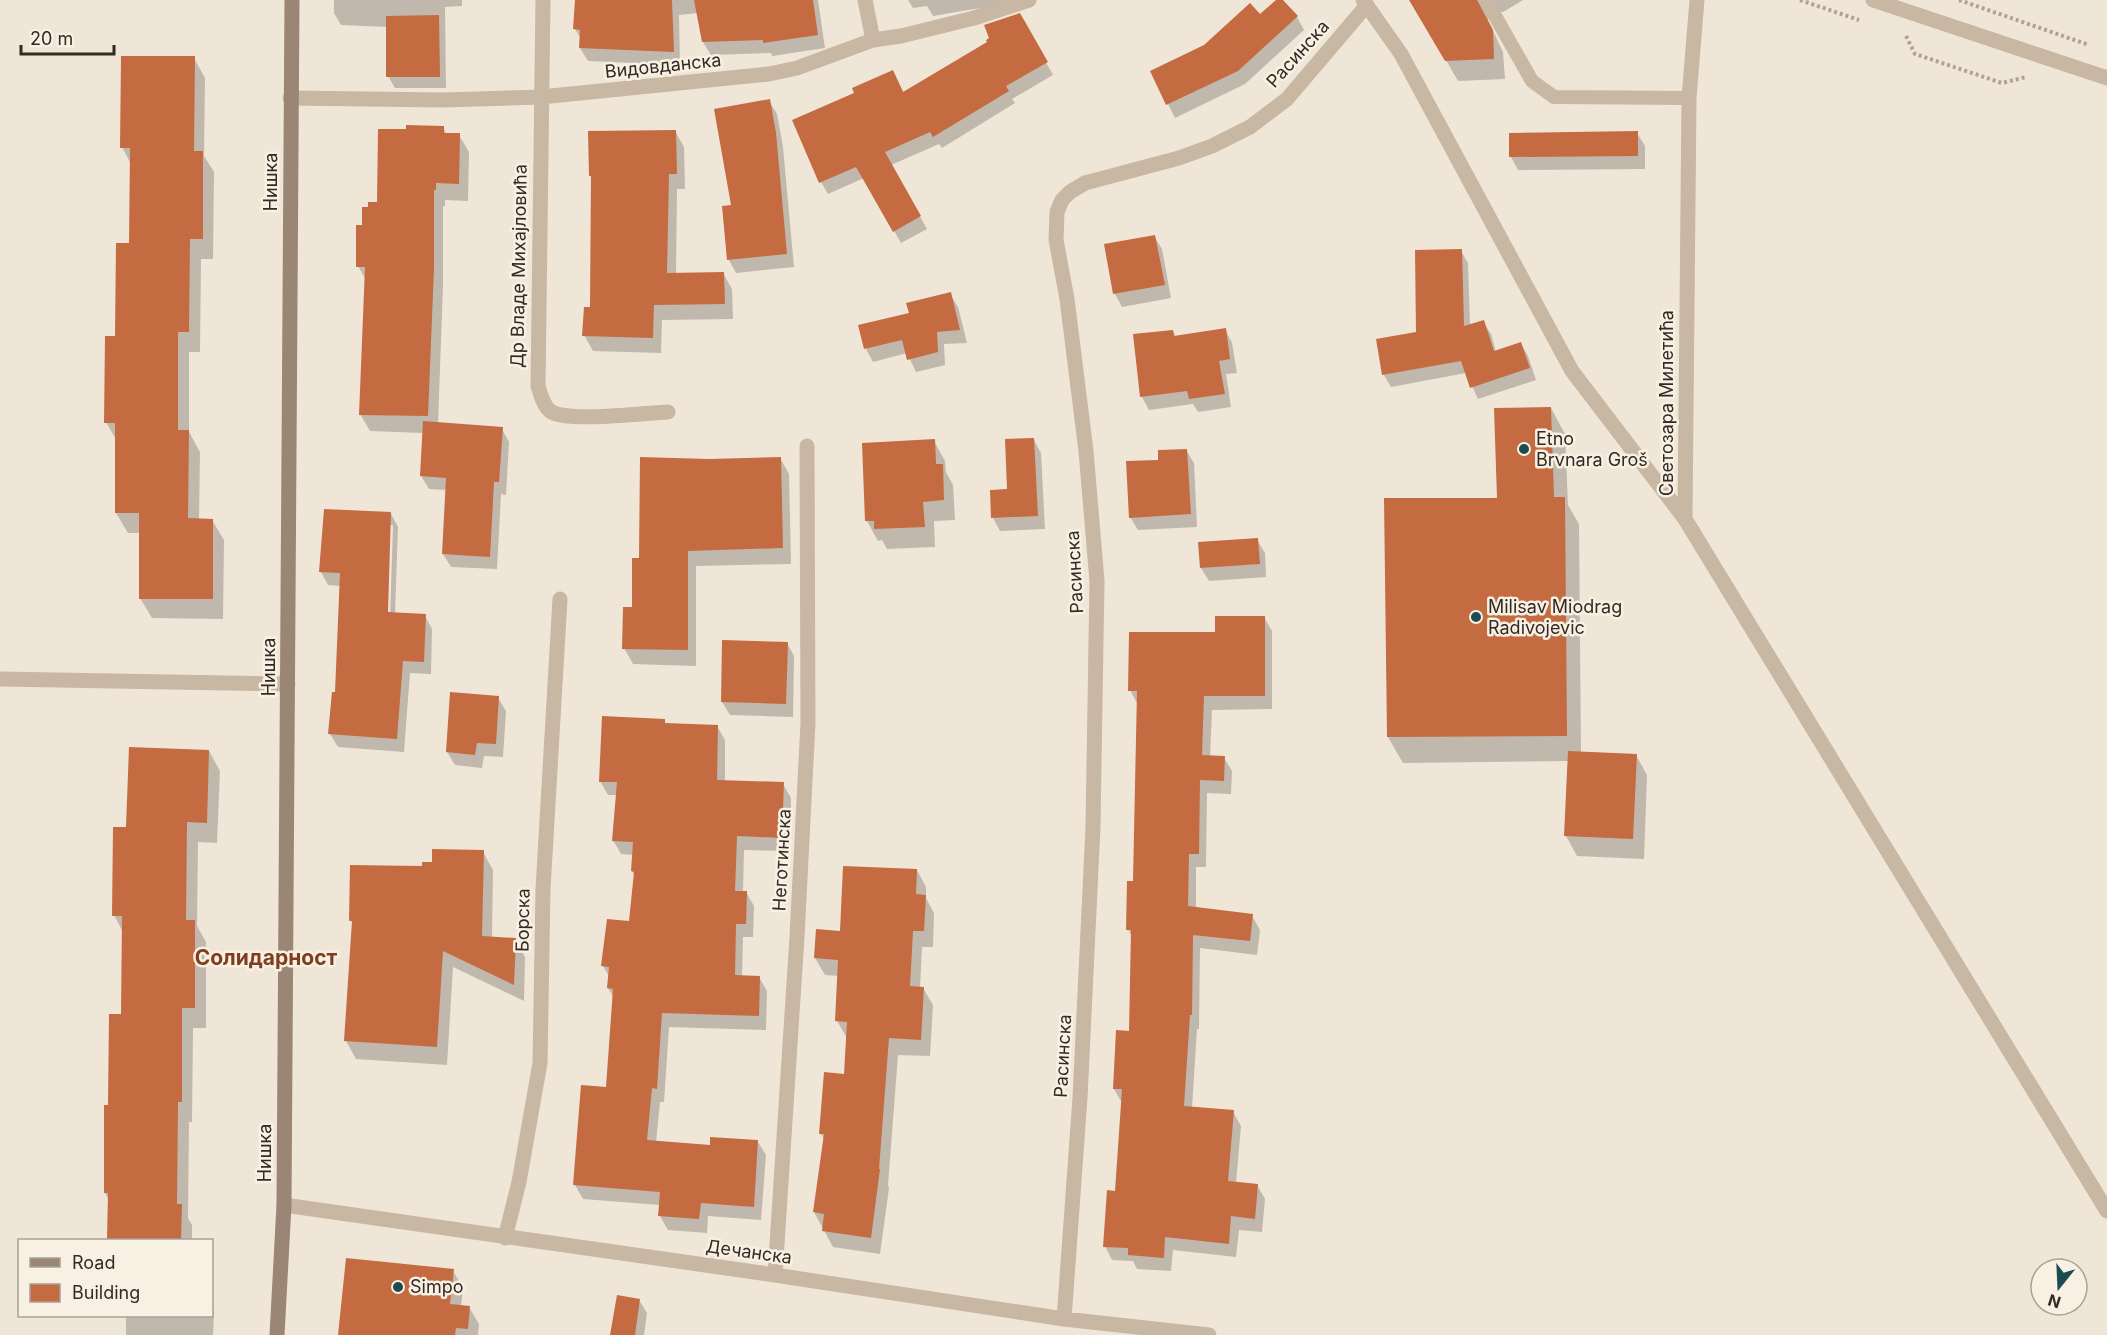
<svg xmlns="http://www.w3.org/2000/svg" width="2107" height="1335" font-family="Inter,sans-serif">
	<style>
		.shadow { fill: #0003; fill-rule: evenodd }
		.building { fill: #c46b41 }
		.lines { fill: none; stroke-linecap: round; stroke-linejoin: round }
		.path { stroke: #b3a18e; stroke-width: 4; stroke-dasharray: 3 3; stroke-linecap: butt }
		.service { stroke: #c7b7a3; stroke-width: 14 }
		.minor { stroke: #c7b7a3; stroke-width: 15 }
		.tertiary { stroke: #c7b7a3; stroke-width: 15 }
		.secondary { stroke: #9b8675; stroke-width: 15 }
		.poi-dot { fill: #1c4b53; stroke: #f8f0e3; stroke-width: 2 }
		.labels { text-anchor: middle; stroke-width: 5; stroke-linejoin: round; paint-order: stroke }
		.street-label { font-size: 18px; fill: #332a25; stroke: #f8f0e3 }
		.poi-label { font-size: 18px; fill: #332a25; stroke: #f8f0e3; text-anchor: start }
		.quarter-label { font-size: 21px; font-weight: bold; fill: #803e20; stroke: #f8f0e3 }
	</style>
	<rect width="100%" height="100%" fill="#f0e6d7"/>
	<path class="shadow" d="M334 0H462V6L445 7 446 88H395L388 76 387 27 341 25 334 13Z
		M576 0H818L825 48 772 56 771 53 711 55 703 42 698 13 679 15 680 65 588 61 580 48 581 39 575 29Z
		M908 0H1024L986 19 980 8 933 16 927 6 913 8Z
		M1278 0H1281L1297 17 1304 30 1245 84 1175 118 1152 72 1260 17Z
		M1419 0H1523L1503 12 1494 11 1488 20 1503 52 1505 79 1458 81 1413 3Z
		M1019 15 1053 75 1012 99 1015 103 942 148 939 144 891 165 927 229 901 243 864 178 828 194 821 182 856 94 893 72 904 93 990 43Z
		M194 58 205 78 204 156 214 172 213 259H201L200 352H189V432L200 452 199 520H212L224 540 223 619 152 618 140 598 141 533H128L116 513 117 441 106 422 130 245 131 164 122 147Z
		M769 101 777 114 783 147 794 267 736 273 729 260 732 207Z
		M443 127 447 135H459L469 152 468 201 445 200V206H443V286L438 424 502 429 509 442 506 495 501 494 497 569 451 567 443 554 447 490 429 489 421 476 424 433 370 431 360 414 366 280 358 266 363 227 378 204Z
		M675 131 684 147 685 189H677L676 274 723 273 732 289 733 319 662 320 661 353 593 351 584 335 591 309 592 179 590 175Z
		M1637 133 1645 146V169L1518 170 1511 157V134Z
		M1154 236 1162 249 1171 298 1122 307 1115 294 1106 246Z
		M1461 251 1468 263 1470 326 1483 322 1491 334 1496 352 1521 344 1528 356 1536 380 1478 399 1466 373 1391 387 1384 375 1377 340 1418 333Z
		M950 294 958 307 967 343 944 344 945 365 916 372 907 353 873 362 866 349 911 314Z
		M1225 329 1232 343 1237 373 1226 374 1231 407 1198 412 1193 404 1149 410 1142 397 1173 331 1176 337Z
		M1551 408 1565 434 1568 505 1579 524 1581 753 1636 755 1647 775 1644 859 1577 856 1566 836 1569 761 1403 763 1388 737Z
		M1034 440 1041 453 1045 529 1000 531 993 518Z
		M934 441 945 461 946 472 953 485 955 520 934 521 935 547 887 549 882 540 878 541 867 521Z
		M1186 450 1194 463 1197 527 1138 530 1130 517 1160 461Z
		M780 458 789 474 791 564 696 566V666L633 664 624 648 633 609 640 559 709 460Z
		M391 514 398 527 395 614 425 616 432 629 431 674 410 673 404 752 338 747 330 734 336 694 341 586 328 585 321 572ZM390 525H393L390 620H387Z
		M1257 540 1265 553 1266 577 1209 581 1201 568Z
		M1264 617 1272 631V709L1212 710 1210 757 1224 758 1232 771 1231 794 1207 793 1206 867H1196V908L1252 916 1260 930 1257 955 1200 948 1199 1029H1197L1192 1108 1233 1112 1241 1126 1236 1183 1257 1185 1265 1199 1262 1232 1239 1230 1236 1257 1173 1250 1171 1271 1137 1269 1133 1261 1112 1260 1105 1246 1117 1192 1122 1103 1114 1089 1130 1033 1132 937 1128 929 1134 883 1138 705 1130 690 1216 633Z
		M787 643 794 656 793 717 730 715 722 702Z
		M498 698 506 711 503 757 484 756 482 768 455 765 447 752Z
		M664 721 666 725 717 726 725 740V781L783 784 791 798 790 851 744 850 743 892H746L754 906 753 937H743L742 977H759L767 991 766 1030 669 1027 664 1102H660L656 1143 711 1147 758 1142 766 1155 761 1220 708 1216 707 1233 668 1230 660 1216V1205L583 1199 575 1185 608 1089 614 998 608 988 610 978 603 966 630 923 635 876 632 871 633 855 621 854 613 840 617 795H608L600 781Z
		M209 751 220 771 217 843 198 842 197 926 206 942V1028H193L192 1122H189L188 1218 192 1225V1240H109V1200L105 1193 106 1106H109L123 1015V932L114 915 127 828Z
		M483 852 493 870 492 938 515 939 525 957 524 1001 453 967 447 1065 356 1059 346 1041 353 925 351 920 423 868Z
		M917 870 926 887V898L934 913 933 947H922L920 988H923L933 1005 930 1056 898 1055 888 1185 889 1188 880 1254 833 1247 814 1212 825 1141 821 1134 846 1076 847 1038 837 1021 839 976 825 975 815 958 842 932Z
		M453 1271 463 1288 461 1306 469 1307 479 1324 478 1335H340Z
		M639 1300 647 1313 644 1335H612Z
		M212 1307 214 1311 213 1335H126V1316H212Z"/>
	<path class="building" d="M575 0H672L674 52 579 48 580 30 573 29Z
		M694 0H813L818 35 763 43V40L702 42Z
		M1276 0H1283L1298 16 1238 71 1166 105 1150 71 1204 45 1250 3 1260 14Z
		M1409 0H1477L1493 30 1494 59 1445 61Z
		M1020 13 1048 62 1006 86 1009 91 933 137 930 132 885 152 921 216 893 232 856 167 819 183 792 120 854 93 852 88 893 70 903 92 987 42 986 40 989 38 984 25Z
		M439 15 440 77H386V16Z
		M121 56H195L194 151H203V239H190L189 332H178V430H189L188 518 213 519V599H139V513H115V423H104L105 336H115L116 243H129L130 148H120Z
		M770 99 776 133 787 254 727 260 722 206 731 205 714 109Z
		M406 125 444 126V133H460L459 184 436 183V190H434V268L428 416 359 415 365 267H356V225H362V207H368V202H377L378 129H406Z
		M676 130 677 174H669L667 273 724 272 725 304 654 305 653 338 582 336 584 307H590L591 176H589L588 131Z
		M1638 131V156L1509 157V133Z
		M1155 235 1165 285 1113 294 1104 244Z
		M1462 249 1464 326 1484 320 1494 351 1521 342 1530 368 1470 388 1461 361 1382 375 1376 339 1416 332 1415 250Z
		M951 292 960 330 937 332 938 352 907 360 902 340 864 349 858 325 909 313 906 303Z
		M1226 328 1230 359 1219 361 1225 394 1189 399 1187 391 1140 397 1133 334 1173 330 1174 336Z
		M1551 407 1554 497H1565L1567 736 1387 737 1384 498H1497L1494 408Z
		M423 421 503 427 499 482H494L490 557 442 554 446 478 420 476Z
		M1034 438 1038 516 991 518 990 490 1007 489 1005 439Z
		M935 439 936 464H943L944 500 923 502 925 527 874 529V521H865L862 443Z
		M1187 449 1191 514 1129 518 1126 461 1158 460V450Z
		M640 457 709 459 781 457 783 548 688 551V650L622 649 623 607H632V558H639Z
		M324 509 391 512 388 612 426 614 424 662 403 661 397 739 328 734 332 692H335L340 573 319 572Z
		M1258 538 1260 564 1200 568 1198 542Z
		M1215 616H1265V696H1204L1202 755 1225 756 1224 781 1200 780 1199 854H1189L1188 906 1253 914 1250 941 1193 935 1192 1015H1190L1184 1106 1234 1110 1228 1181 1258 1184 1255 1219 1231 1216 1229 1244 1165 1237 1164 1258 1128 1255V1248L1103 1247 1107 1190 1115 1191 1122 1089H1113L1116 1030 1129 1031 1131 930H1126L1127 881H1133L1137 691H1128L1129 632H1215Z
		M722 640 788 642 786 704 721 702Z
		M450 692 499 696 496 744 477 743 475 755 446 752Z
		M602 716 665 719V723L718 725 717 780 784 782 782 838 737 836 735 891H747L746 924H736L735 975 760 976 759 1016 662 1013 657 1089 652 1088 647 1140 710 1145V1137L758 1140 754 1207 701 1203 699 1219 658 1216 660 1192 573 1185 581 1085 606 1087 613 989 607 988 609 967 601 966 607 919 629 921 634 872 631 871 633 842 612 841 617 782H599Z
		M129 747 209 750 207 823 187 822 186 920H195V1008H182V1102H178L177 1204H182L181 1240H107L108 1193H104V1105H108L109 1014H121L122 916H112L113 827H126Z
		M1568 751 1637 754 1633 839 1564 836Z
		M432 849 484 850 482 936 516 938 514 985 443 951 437 1047 344 1041 352 921H349L350 865 422 866V862H432Z
		M843 866 917 869 916 894 926 895 924 931H913L910 986 924 987 921 1040 889 1038 879 1169H880L871 1238 822 1231 824 1214 813 1212 824 1134H819L824 1072 844 1074 847 1022 835 1021 838 960 814 958 816 929 840 931Z
		M346 1258 454 1269 450 1304 470 1306 468 1329 456 1328 455 1335H338Z
		M617 1295 640 1299 635 1335H610Z"/>
	<g class="lines">
		<path class="path" d="M1800 0 1859 20
			M1959 0 2089 45
			M1906 36 1915 54 2002 83 2026 77"/>
		<path class="service" d="M1486 0 1532 81 1554 97 1689 98"/>
		<path class="minor" d="M543 0 538 386C541 395 543 405 550 411 567 423 644 413 668 412
			M865 0 873 40
			M1363 0 1401 54 1572 371 1685 519 1689 98 1697 0
			M290 98 443 100 541 97 769 74 797 68 873 40 901 36 974 18 1029 0
			M1685 519 2107 1211
			M0 679 288 684
			M284 1205 775 1275 1064 1319 1209 1335
			M505 1238 519 1182 540 1063 543 889 560 599
			M775 1275 797 937 808 723 807 446
			M1064 1319 1080 1098 1093 827 1097 581 1086 451 1067 299 1056 240 1057 212 1062 200 1070 192 1085 183 1179 158 1212 146 1250 127 1287 99 1367 5"/>
		<path class="tertiary" d="M1873 0 2107 78"/>
		<path class="secondary" d="M277 1335 284 1205 292 0"/>
	</g>
	<g class="poi-dot">
		<circle cx="1524" cy="449" r="6"/>
		<circle cx="1476" cy="617" r="6"/>
		<circle cx="398" cy="1287" r="6"/>
	</g>
	<g class="labels">
		<g class="street-label">
			<text transform="translate(1298 54) rotate(-48)" y="6">Расинска</text>
			<text transform="translate(663 66) rotate(-6)" y="6">Видовданска</text>
			<text transform="translate(271 182) rotate(-90)" y="6">Нишка</text>
			<text transform="translate(519 266) rotate(-89)" y="6">Др Владе Михајловића</text>
			<text transform="translate(1667 403) rotate(-90)" y="6">Светозара Милетића</text>
			<text transform="translate(1075 572) rotate(-93)" y="6">Расинска</text>
			<text transform="translate(269 667) rotate(-90)" y="6">Нишка</text>
			<text transform="translate(782 860) rotate(-87)" y="6">Неготинска</text>
			<text transform="translate(523 920) rotate(-89)" y="6">Борска</text>
			<text transform="translate(1063 1056) rotate(-87)" y="6">Расинска</text>
			<text transform="translate(265 1153) rotate(-90)" y="6">Нишка</text>
			<text transform="translate(749 1252) rotate(8)" y="6">Дечанска</text>
		</g>
		<g class="poi-label">
			<text x="1536" y="445">Etno<tspan x="1536" dy="21">Brvnara Groš</tspan></text>
			<text x="1488" y="613">Milisav Miodrag<tspan x="1488" dy="21">Radivojevic</tspan></text>
			<text x="410" y="1293">Simpo</text>
		</g>
		<g class="quarter-label">
			<text x="266" y="965">Солидарност</text>
		</g>
	</g>
	<rect x="18" y="1239" width="195" height="78" fill="#f8f0e3" stroke="#a9a197" stroke-width="1.5"/>
	<rect x="30" y="1258" width="30" height="9" fill="#9b8675" stroke="#a9a197" stroke-width="1.5"/>
	<text x="72" y="1269" font-size="18" fill="#332a25">Road</text>
	<rect x="30" y="1284" width="30" height="18" fill="#c46b41" stroke="#a9a197" stroke-width="1.5"/>
	<text x="72" y="1299" font-size="18" fill="#332a25">Building</text>
	<g transform="translate(2059 1287) rotate(198)"><circle r="28" fill="#f8f0e3" stroke="#a9a197" stroke-width="1.5"/>
	<path d="M0-4.5L10 22L0 15L-10 22Z" fill="#1c4b53"/>
	<text y="-9" font-size="16" font-weight="bold" text-anchor="middle" fill="#332a25">N</text>
	</g>
	<path d="M21 45v9h93v-9" fill="none" stroke="#332a25" stroke-width="3"/>
	<text x="30" y="45" font-size="18" fill="#332a25" stroke="#f8f0e3" stroke-width="4.5" paint-order="stroke">20 m</text>
</svg>
